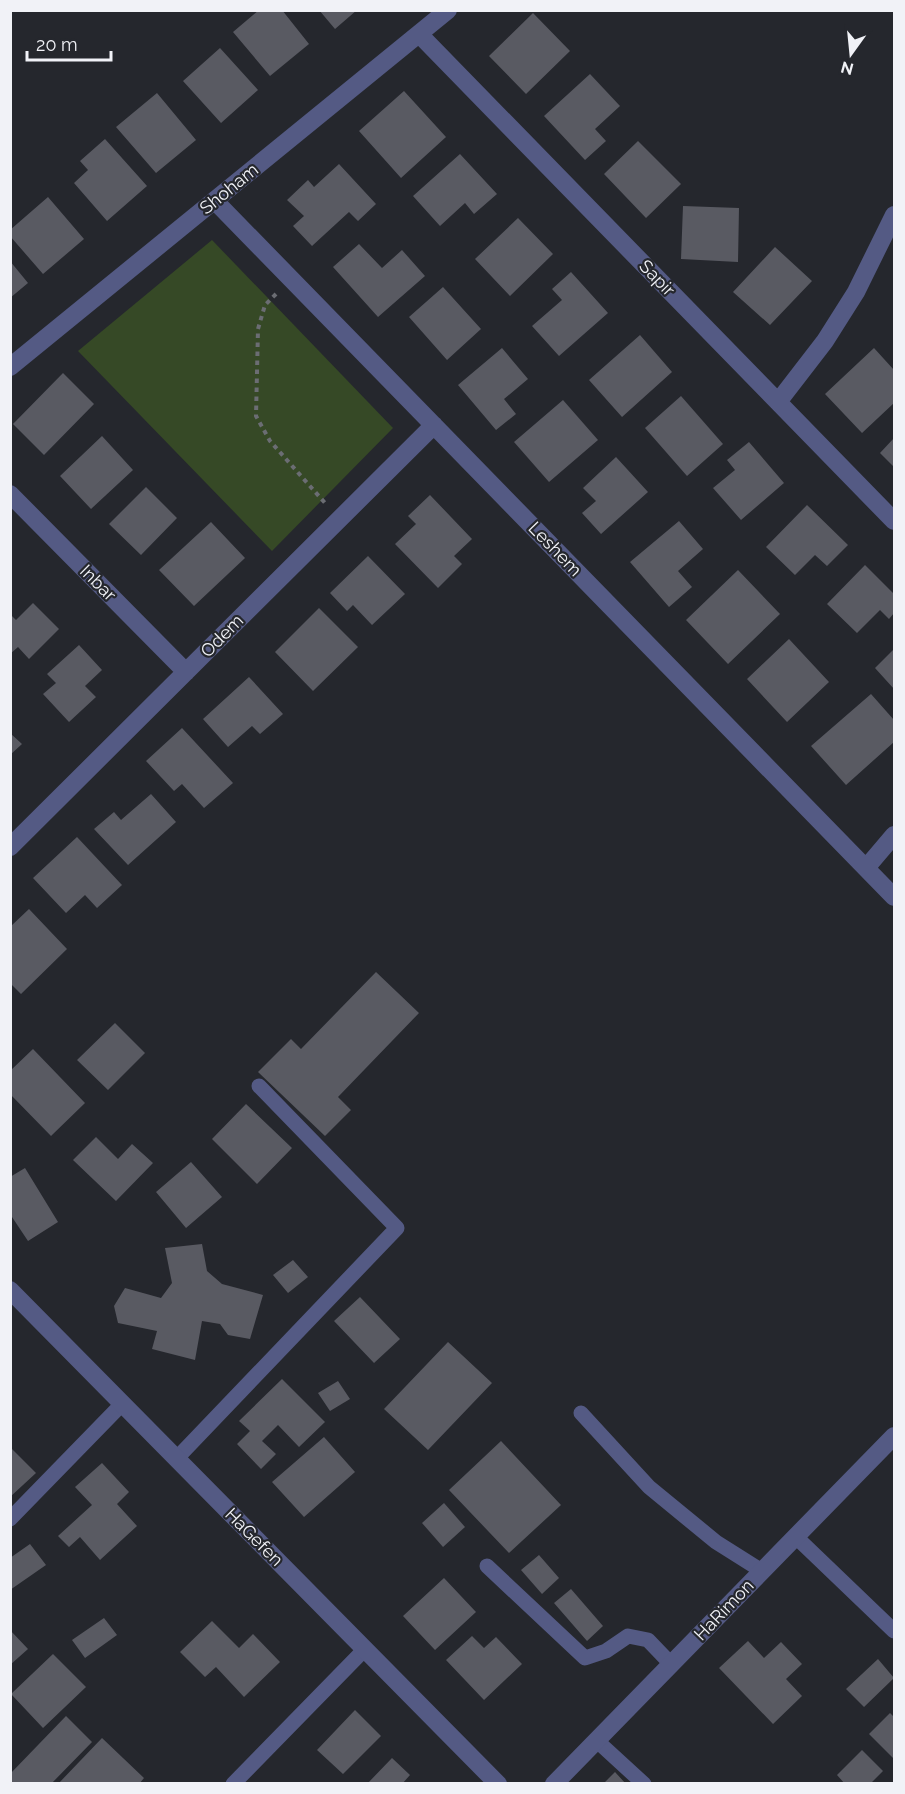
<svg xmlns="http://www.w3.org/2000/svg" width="905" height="1794" font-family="Raleway,sans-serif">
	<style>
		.green { fill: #364926 }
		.building { fill: #595a62 }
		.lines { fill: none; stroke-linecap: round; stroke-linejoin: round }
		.path { stroke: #6b6d73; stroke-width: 4; stroke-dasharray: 4.5 4.5; stroke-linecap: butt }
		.lane { stroke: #545a84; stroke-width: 15 }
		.street { stroke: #545a84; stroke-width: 18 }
		.labels { text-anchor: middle; stroke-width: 4.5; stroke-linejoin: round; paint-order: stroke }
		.street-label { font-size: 18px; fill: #f1f2f7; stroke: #25272d }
	</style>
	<rect width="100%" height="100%" fill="#25272d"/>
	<path class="green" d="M212 240 393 428 272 551 78 351Z"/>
	<path class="building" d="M259 10H282L309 44 270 76 233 32Z
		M319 10H357L335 29Z
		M533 13 570 51 526 94 489 56Z
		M220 48 258 90 221 123 183 81Z
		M590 74 620 106 595 129 606 141 585 160 544 116Z
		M404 91 446 137 401 178 359 131Z
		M157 93 196 140 156 173 116 127Z
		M105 139 147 186 107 221 74 183 88 170 80 161Z
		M638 141 681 184 646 218 604 174Z
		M460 154 497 194 474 214 465 203 440 226 413 196Z
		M339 164 376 204 358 221 349 212 312 246 293 226 304 216 287 200 308 180 314 187Z
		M48 197 84 239 43 274 10 236V230Z
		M683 206 739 208 738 262 681 259Z
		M518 218 553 254 510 296 475 259Z
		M359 244 382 268 402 250 425 276 378 317 333 267Z
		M775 247 812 281 770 325 733 292Z
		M10 261 28 283 10 298Z
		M571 272 608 313 559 356 532 326 562 300 552 289Z
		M443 287 481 329 447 360 409 317Z
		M640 335 672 372 622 417 589 380Z
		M502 348 528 379 504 399 516 414 496 430 458 385Z
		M874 348 894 370V403L862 433 825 394Z
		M63 373 94 404 44 455 13 424Z
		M681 396 723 444 687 476 645 428Z
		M563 400 598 440 549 482 514 442Z
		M102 436 133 470 91 509 60 476Z
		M894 438V467L880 453Z
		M749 442 784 483 741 520 713 488 735 470 727 460Z
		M616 457 648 492 601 534 582 513 596 501 583 488Z
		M146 487 177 518 141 555 109 524Z
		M430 495 472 539 454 556 462 564 438 588 395 544 416 524 408 516Z
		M807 505 848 545 827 566 815 555 795 575 766 547Z
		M679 521 703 549 678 571 692 587 669 607 630 562Z
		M211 522 245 558 194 606 159 570Z
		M368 556 405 594 372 625 353 605 347 611 330 593Z
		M865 565 894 594V613L889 619 880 610 857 633 827 604Z
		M738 570 780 614 728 664 686 620Z
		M33 603 59 629 29 659 18 647 10 654V614L16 620Z
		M319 608 358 647 313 691 275 652Z
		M789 639 829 682 787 722 747 679Z
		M79 645 102 670 85 686 96 697 69 722 43 694 56 683 47 674Z
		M894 649V689L875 668Z
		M249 677 283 714 260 734 252 726 228 747 203 719Z
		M871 694 894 720V742L846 785 811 746Z
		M182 728 233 783 204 808 182 784 174 791 146 761Z
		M10 733 22 744 10 755Z
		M151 794 176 822 128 865 94 829 114 812 121 820Z
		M77 837 122 885 97 908 85 895 66 913 33 878Z
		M29 909 67 949 21 994 10 983V927Z
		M376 972 419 1013 338 1097 351 1110 325 1136 258 1072 291 1039 301 1049Z
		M115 1023 145 1053 108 1090 77 1060Z
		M33 1049 85 1103 51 1136 10 1094V1071Z
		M246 1104 292 1148 257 1184 212 1139Z
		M96 1137 118 1159 132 1144 153 1163 116 1201 73 1160Z
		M191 1162 222 1197 186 1228 156 1192Z
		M25 1168 58 1222 28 1241 10 1214V1177Z
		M202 1244 207 1271 222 1284 263 1295 250 1339 228 1335 220 1324 202 1321 195 1360 152 1349 157 1331 118 1323 114 1306 125 1288 161 1298 172 1283 165 1248Z
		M293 1260 308 1277 288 1293 273 1275Z
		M360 1297 400 1339 374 1363 334 1321Z
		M448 1342 492 1383 428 1450 384 1409Z
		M282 1379 325 1422 299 1447 278 1425 262 1441 276 1454 261 1469 237 1444 250 1431 239 1421Z
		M338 1381 350 1399 330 1411 318 1393Z
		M324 1437 355 1472 304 1517 272 1482Z
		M501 1441 561 1505 509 1553 449 1490Z
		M10 1447 36 1473 10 1497Z
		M102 1463 129 1492 117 1504 137 1526 100 1560 80 1537 69 1547 58 1536 92 1505 75 1487Z
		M444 1503 465 1527 443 1547 422 1523Z
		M30 1544 46 1565 10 1590V1558Z
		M539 1555 559 1578 542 1594 521 1570Z
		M444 1578 476 1612 435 1650 403 1616Z
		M571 1589 603 1626 587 1641 554 1603Z
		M104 1618 117 1635 85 1658 72 1640Z
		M212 1621 239 1648 253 1634 280 1662 244 1697 216 1667 205 1677 180 1652Z
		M10 1630 28 1649 10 1665Z
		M472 1636 484 1648 496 1637 522 1664 484 1700 446 1660Z
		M748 1641 764 1658 781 1642 802 1664 786 1679 802 1696 773 1724 719 1668Z
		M53 1654 86 1687 43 1728 11 1694Z
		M878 1659 894 1678 864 1707 846 1689Z
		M355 1710 381 1736 343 1774 317 1750Z
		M890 1713 894 1717V1759L869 1734Z
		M66 1716 92 1742 51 1784H13L10 1781V1774Z
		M102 1738 144 1778 139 1784H58Z
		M862 1750 883 1771 870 1784H845L837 1775Z
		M392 1758 410 1775 402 1784H367Z
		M615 1772 626 1784H603Z"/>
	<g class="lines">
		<path class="path" d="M276 294 265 305 258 329 256 416 270 441 325 503"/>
		<path class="lane" d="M581 1413 649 1487 716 1542 762 1571
			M177 1458 397 1228 259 1086
			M10 1519 123 1403
			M796 1537 894 1631
			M487 1566 585 1658 606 1651 628 1636 648 1640 671 1664
			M596 1740 644 1784
			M233 1784 365 1649"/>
		<path class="street" d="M419 34 894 521
			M215 201 894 897
			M10 367 448 10
			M778 402 825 341 856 292 894 215
			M10 494 186 672
			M10 847 434 425
			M866 868 894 835
			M10 1290 498 1784
			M554 1784 894 1436"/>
	</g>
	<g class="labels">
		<g class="street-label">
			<text transform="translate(229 189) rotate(-39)" y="6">Shoham</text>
			<text transform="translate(657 278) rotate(46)" y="6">Sapir</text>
			<text transform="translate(555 549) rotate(46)" y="6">Leshem</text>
			<text transform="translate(98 583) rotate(45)" y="6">Inbar</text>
			<text transform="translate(222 636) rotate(-45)" y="6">Odem</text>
			<text transform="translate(254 1537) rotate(45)" y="6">HaGefen</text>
			<text transform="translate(724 1610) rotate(-46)" y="6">HaRimon</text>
		</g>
	</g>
	<rect width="905" height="1794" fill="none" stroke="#f1f2f7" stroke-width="24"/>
	<g transform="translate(851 54) rotate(195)" stroke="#25272d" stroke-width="4.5" paint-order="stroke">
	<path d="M0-4.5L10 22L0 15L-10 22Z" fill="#f1f2f7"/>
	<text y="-9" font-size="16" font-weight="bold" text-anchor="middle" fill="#f1f2f7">N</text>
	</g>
	<path d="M27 51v9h84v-9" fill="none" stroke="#f1f2f7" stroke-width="3"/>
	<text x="36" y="51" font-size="18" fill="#f1f2f7" stroke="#25272d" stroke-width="4.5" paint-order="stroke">20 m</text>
</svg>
